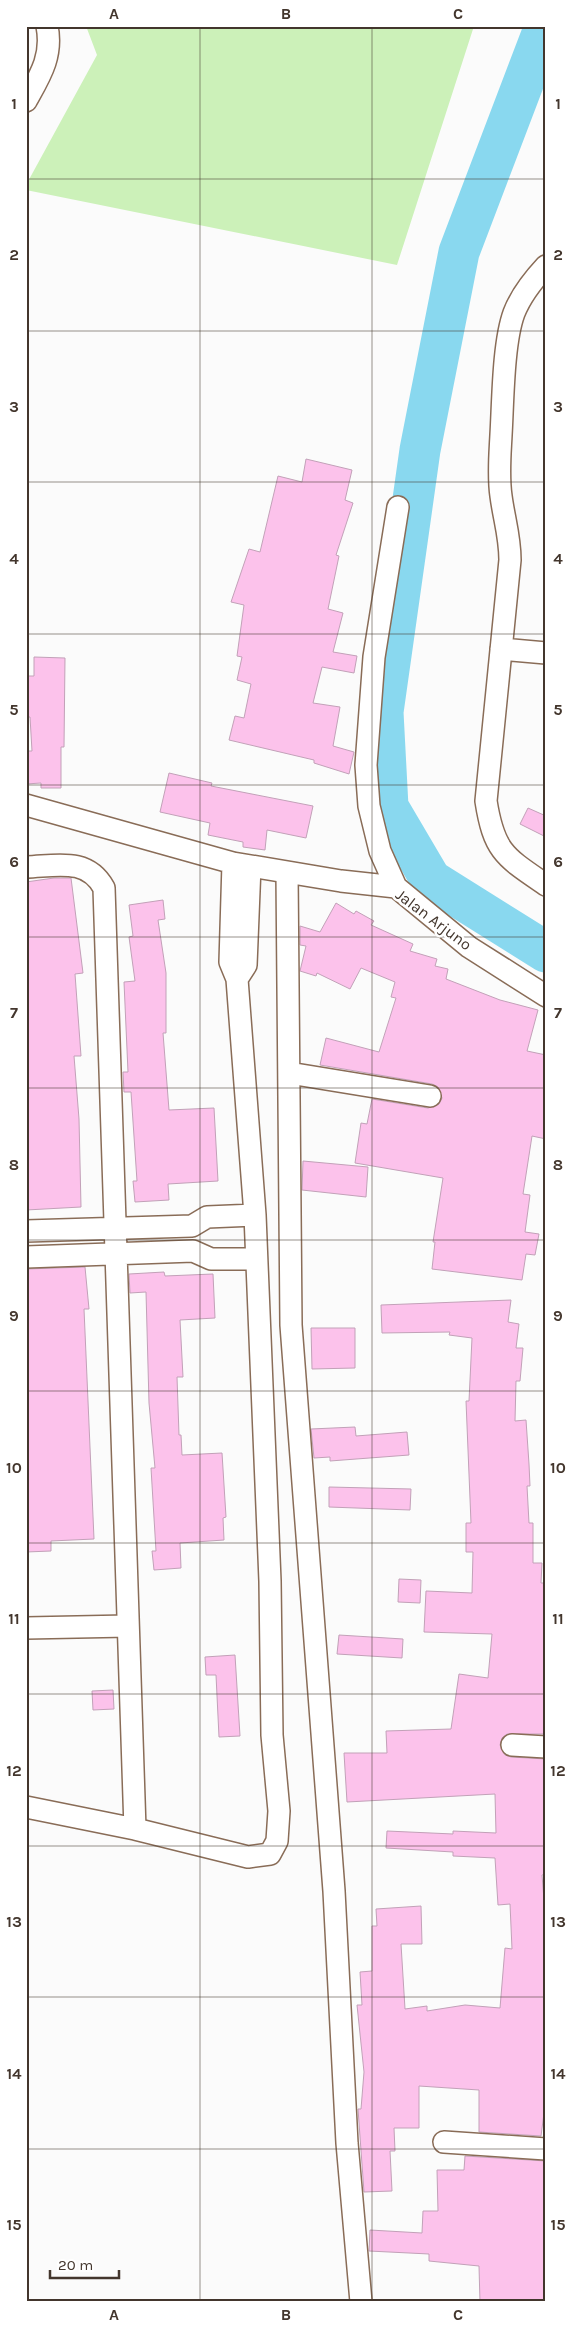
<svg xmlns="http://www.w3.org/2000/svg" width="572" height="2328" font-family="Karla,sans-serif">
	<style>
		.green { fill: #ccf1b9 }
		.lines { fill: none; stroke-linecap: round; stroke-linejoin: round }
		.river { stroke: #89d8ef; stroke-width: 41 }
		.building { fill: #fcc2eb; stroke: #c2a1b8 }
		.minor-casing { stroke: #896c57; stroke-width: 24 }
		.minor { stroke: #fff; stroke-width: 21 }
		.grid { fill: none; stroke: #43362d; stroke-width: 1; stroke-opacity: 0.55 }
		.labels { text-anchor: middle; stroke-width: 5; stroke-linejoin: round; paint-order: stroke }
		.street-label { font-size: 16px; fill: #43362d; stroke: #fff }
		.neatline { fill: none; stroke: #43362d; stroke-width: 2 }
		.grid-label { font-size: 16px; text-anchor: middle; font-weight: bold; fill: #43362d }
	</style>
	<rect width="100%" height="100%" fill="#fbfbfb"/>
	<path class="green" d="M86 26H474L397 265 26 190V185L97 55Z"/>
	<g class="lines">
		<path class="river" d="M545 26 459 252 420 450 383 712 388 807 431 880 546 952"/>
	</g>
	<path class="building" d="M306 459 352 470 345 500 353 503 336 555 339 556 328 609 343 613 333 652 357 656 354 673 322 667 313 703 340 707 333 746 354 752 349 774 314 763V760L229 740 235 716 244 718 251 684 237 680 242 657 237 656 244 605 231 602 249 549 260 552 278 476 302 482Z
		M34 657 65 658 64 747H61V788H41V783L26 784V751H32L30 717H26V676H34Z
		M169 773 212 783 211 786 313 806 306 838 267 830 265 850 243 847V842L208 835 210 823 160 812Z
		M528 808 546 816V837L520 824Z
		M54 878H71L83 973 75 974 81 1056H74L79 1119 81 1207 26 1210V882Z
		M163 900 165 919 158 920 166 973V1033H163L169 1110 214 1108 218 1181 168 1184 169 1200 135 1202 133 1181H137L131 1092H124L123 1072H128L124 982 135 981 129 937 133 936 129 905Z
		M336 903 354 914 356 911 374 921 371 925 413 944 410 951 437 959 435 966 448 969 446 979 500 1000 538 1010 527 1051 546 1055V1139L532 1136 523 1194 530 1195 525 1232 539 1234 535 1255 526 1254 522 1280 432 1269 435 1242H433L443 1178 355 1163 361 1123 367 1124 372 1099 428 1108 439 1104 442 1098 438 1087 432 1084 320 1065 326 1038 379 1052 396 998 391 997 395 982 361 968 350 989 317 973 316 976 300 971 306 946 300 945V926L320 932Z
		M303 1161 368 1167 366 1197 302 1190Z
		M85 1267 89 1309H84L94 1539 51 1541V1551L26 1552V1269Z
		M164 1272 165 1276 213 1274 215 1318 180 1320 183 1377H177L179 1435H181L182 1455 222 1453 226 1517 223 1518 224 1540 180 1543 181 1568 154 1570 152 1551H156L151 1468H155L149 1403 146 1292 130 1293 129 1274Z
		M511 1300 508 1322 519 1324 516 1348H523L520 1381H516L515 1421 526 1420 529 1464 530 1486H527L529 1523H533V1563H542L541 1583H546V1734H507L502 1738 500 1745 505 1755 511 1757 546 1759V1874L542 1875 546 1924V2098L541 2136 479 2132V2090L419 2086V2128H394L395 2151H390L392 2191 364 2192 358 2109H361L364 2072 357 2005H362L360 1972 372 1971V1926H377L376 1909 421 1906 422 1944H401L405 2009 427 2006V2011L465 2005 500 2008 505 1948 512 1949 510 1904 498 1905 495 1858 453 1856V1852L386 1848 387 1831 453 1834V1831L496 1833 495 1794 347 1802 344 1753H387L386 1731 451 1729 459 1674 488 1678 492 1634 424 1632 426 1591 472 1593 473 1552H466V1523H471L466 1401H469L472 1338 449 1335 450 1332 382 1333 381 1305Z
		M311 1328H355V1368L312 1369Z
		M355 1427 356 1436 407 1432 409 1455 330 1461V1457L314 1458 311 1429Z
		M329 1487 411 1489 410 1510 329 1507Z
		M399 1579 421 1580 420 1603 398 1602Z
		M339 1635 403 1639 402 1658 337 1654Z
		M235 1655 240 1736 219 1737 216 1675H206L205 1657Z
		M113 1690 114 1709 93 1710 92 1691Z
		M465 2156 546 2161V2302H480L479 2266 429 2261V2254L369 2251 370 2230 422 2233 423 2211H438L437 2170H464Z"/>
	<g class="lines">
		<defs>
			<path id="minor" d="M26 101C40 76 53 56 47 26
				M546 266C533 280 521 295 514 313 503 343 503 402 501 435 500 455 498 476 501 496 504 519 510 536 510 560L486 801C494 852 505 857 546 885
				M501 649 546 653
				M26 805 233 863 341 881 396 887 469 947 546 996
				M233 863 230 962 237 979
				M26 867C57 866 87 857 104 888L135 1829
				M287 873 291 1325 334 1891 347 2143 361 2302
				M396 887 380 851 369 806 366 765 374 657 398 507
				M289 1073 430 1096
				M26 1231 192 1226 207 1217 255 1215
				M26 1257 193 1251 211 1259H256
				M26 1628 128 1626
				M512 1745 546 1747
				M26 1807 135 1829 248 1857 270 1854 277 1841 279 1811 272 1735 270 1581 255 1215 237 979 246 965 250 866
				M444 2142 546 2149"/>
		</defs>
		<use href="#minor" class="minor-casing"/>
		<use href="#minor" class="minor"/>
	</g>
	<path class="grid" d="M200 26V2302M372 26V2302M26 179H546M26 331H546M26 482H546M26 634H546M26 785H546M26 937H546M26 1088H546M26 1240H546M26 1391H546M26 1543H546M26 1694H546M26 1846H546M26 1997H546M26 2149H546"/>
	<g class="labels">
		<g class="street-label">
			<text transform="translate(434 919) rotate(37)" y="6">Jalan Arjuno</text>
		</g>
	</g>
	<rect width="572" height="2328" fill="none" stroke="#ffffff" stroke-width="55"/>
	<path d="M50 2270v8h69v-8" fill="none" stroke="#43362d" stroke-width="2.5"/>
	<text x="58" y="2270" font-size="15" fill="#43362d" stroke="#ffffff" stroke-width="4" paint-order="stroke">20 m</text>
	<rect x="28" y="28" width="516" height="2272" class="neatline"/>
	<g class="grid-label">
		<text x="114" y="19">A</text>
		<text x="286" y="19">B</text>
		<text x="458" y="19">C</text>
		<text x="14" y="109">1</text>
		<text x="558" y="109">1</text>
		<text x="14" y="260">2</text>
		<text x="558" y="260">2</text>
		<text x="14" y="412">3</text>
		<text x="558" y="412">3</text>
		<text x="14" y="564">4</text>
		<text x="558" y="564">4</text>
		<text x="14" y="715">5</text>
		<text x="558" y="715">5</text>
		<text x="14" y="867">6</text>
		<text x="558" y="867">6</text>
		<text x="14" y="1018">7</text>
		<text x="558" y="1018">7</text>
		<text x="14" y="1170">8</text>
		<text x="558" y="1170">8</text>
		<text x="14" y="1321">9</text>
		<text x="558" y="1321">9</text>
		<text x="14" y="1473">10</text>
		<text x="558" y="1473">10</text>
		<text x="14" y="1624">11</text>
		<text x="558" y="1624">11</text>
		<text x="14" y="1776">12</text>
		<text x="558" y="1776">12</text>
		<text x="14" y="1927">13</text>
		<text x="558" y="1927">13</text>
		<text x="14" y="2079">14</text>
		<text x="558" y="2079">14</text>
		<text x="14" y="2230">15</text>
		<text x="558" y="2230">15</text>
		<text x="114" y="2320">A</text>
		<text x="286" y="2320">B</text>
		<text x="458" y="2320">C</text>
	</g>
</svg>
